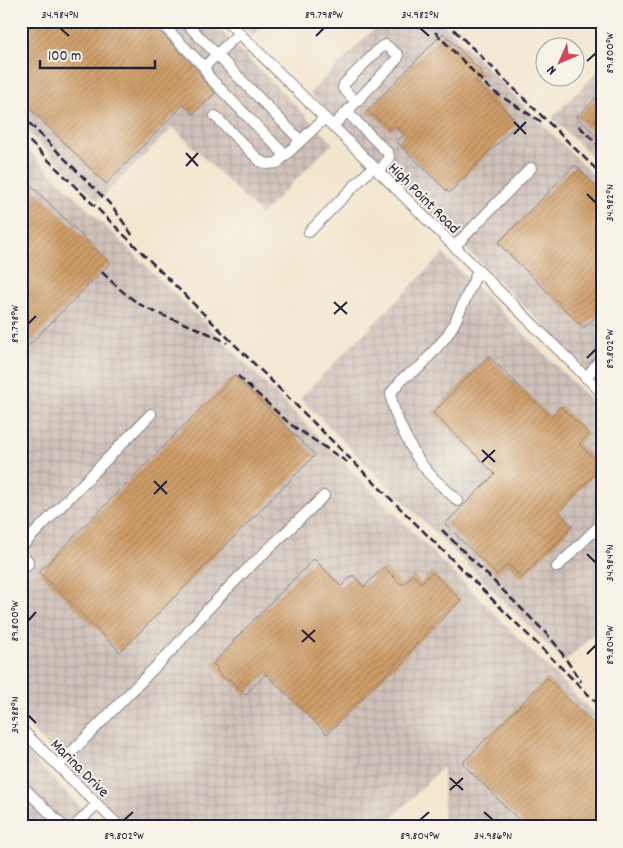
<svg xmlns="http://www.w3.org/2000/svg" width="623" height="848" font-family="Dekko,sans-serif">
	<style>
		.industrial { fill: url(#industrial-grid) }
		.building { fill: url(#building-hatch) }
		.lines { fill: none; stroke-linecap: round; stroke-linejoin: round }
		.minor-casing { stroke: #8a8485; stroke-width: 12 }
		.minor { stroke: #fff; stroke-width: 10 }
		.rail { stroke: #22223b; stroke-width: 2.5; stroke-dasharray: 8 4; stroke-linecap: butt }
		.ticks { fill: none; stroke: #22223b; stroke-width: 2 }
		.labels { text-anchor: middle; stroke-width: 4; stroke-linejoin: round; paint-order: stroke }
		.street-label { font-size: 16px; fill: #22223b; stroke: #f7f3e8 }
		.neatline { fill: none; stroke: #22223b; stroke-width: 2 }
		.ticks-label { font-size: 12px; text-anchor: middle; fill: #22223b }
	</style>
	<defs>
		<pattern id="industrial-grid" width="8" height="8" patternUnits="userSpaceOnUse" patternTransform="scale(1.25)"><rect width="8" height="8" fill="#cfc1ba"/><path d="M0 4h8M4 0v8" fill="none" stroke="#b1a6a1"/></pattern>
		<pattern id="building-hatch" width="6" height="6" patternUnits="userSpaceOnUse" patternTransform="scale(1.25)"><rect width="6" height="6" fill="#cf9d68"/><path d="M-1 1l2-2M0 6l6-6M5 7l2-2" fill="none" stroke="#a88057"/></pattern>
	</defs>
	<rect width="100%" height="100%" fill="#f7f3e8"/>
	<filter id="ink" filterUnits="userSpaceOnUse"><feTurbulence type="fractalNoise" baseFrequency=".02" numOctaves="2"/><feDisplacementMap in="SourceGraphic" scale="10" xChannelSelector="R" yChannelSelector="G"/><feConvolveMatrix kernelMatrix="1 2 1 2 8 2 1 2 1" color-interpolation-filters="sRGB"/></filter>
	<filter id="wash" filterUnits="userSpaceOnUse"><feTurbulence type="fractalNoise" baseFrequency=".0096" numOctaves="4" result="noise"/><feDisplacementMap in="SourceGraphic" scale="20" xChannelSelector="R" yChannelSelector="G"/><feGaussianBlur stdDeviation="1.12" result="paint"/><feColorMatrix in="noise" values="0 0 0 0 0 0 0 0 0 0 0 0 0 0 0 0 0 1.4 0 .05"/><feComposite in="paint" operator="in"/></filter>
	<g filter="url(#wash)">
		<rect width="100%" height="100%" fill="#f3e6cf"/>
		<path class="industrial" d="M21 21H211L333 143 261 214 173 127 98 201 21 125Z
			M238 21H268L253 36Z
			M382 21H440L602 184V384L310 93Z
			M602 67V166L552 118Z
			M21 144 208 326 602 722V827H444L443 767 383 827H129L21 719Z
			M443 254 602 411V625L565 662 300 398Z
			M21 747 100 827H21Z"/>
		<g id="blocks">
			<path class="building" d="M28 21H150L198 71 204 82 215 93 193 114 183 105 106 184 21 100V29Z
				M443 33 483 73 475 81 518 123 449 193 397 142 404 134 395 126 391 131 374 115 373 116 367 111Z
				M602 92V141L577 117Z
				M575 165 602 192V310L584 328 498 243Z
				M21 176 110 263 21 353Z
				M488 356 550 416 560 406 589 434 579 444 602 467 559 512 573 526 522 578 508 564 497 575 445 524 495 474 433 413Z
				M234 375 315 455 120 652 39 572Z
				M314 559 341 586 353 575 364 587 384 567 402 585 413 575 421 583 432 572 461 600 327 734 266 674 245 695 229 679 227 681 216 670 218 668 213 664 234 642 233 641Z
				M547 678 602 732V827H526L462 763Z"/>
		</g>
	</g>
	<g filter="url(#ink)">
		<use href="#blocks" fill-opacity="0" stroke="#8a8485" stroke-width="1"/>
		<g class="lines">
			<defs>
				<path id="minor" d="M159 21 204 67
					M184 21 301 141
					M227 21 602 393
					M239 33 204 67 209 77 285 155
					M347 112 388 153 389 157 379 173
					M215 116 260 161 268 164 277 163 325 118
					M333 126 398 58V55L386 45 381 47 344 84 343 88 356 102
					M309 232 373 167
					M454 247 531 168
					M586 378 602 357
					M458 501C448 491 436 482 427 471 414 456 391 412 391 393L403 378 420 367 446 337 454 324 478 271
					M21 547 151 414
					M21 553 28 561V564L21 572
					M557 567 602 523
					M21 729 120 827
					M58 766 174 648 206 611 239 577 324 496
					M21 785 64 827
					M74 827 97 804"/>
			</defs>
			<use href="#minor" class="minor-casing"/>
			<use href="#minor" class="minor"/>
			<path class="rail" d="M445 21 602 175
				M435 32 491 90 543 123
				M21 115 112 206 133 236
				M579 126 602 149
				M21 133 602 708
				M102 272C118 288 135 304 155 312 180 323 204 329 227 343
				M238 376 290 424 347 462
				M442 530 544 631 557 646 581 682"/>
		</g>
	</g>
	<path class="ticks" d="M60 28 69 36M420 28 429 36M316 36 324 28M587 61 596 53M514 122 526 134M514 134 526 122M186 153 198 166M186 166 198 153M587 194 596 203M334 302 347 314M334 314 347 302M28 324 36 316M587 358 596 349M482 450 495 462M482 462 495 450M154 481 167 494M154 494 167 481M587 554 596 563M28 621 36 612M302 630 315 642M302 642 315 630M587 654 596 645M28 715 36 723M450 778 463 790M450 790 463 778M484 812 493 820M124 820 133 812M420 820 429 812"/>
	<g class="labels">
		<g class="street-label">
			<text transform="translate(425 197) rotate(45)" y="6">High Point Road</text>
			<text transform="translate(81 767) rotate(45)" y="6">Marina Drive</text>
		</g>
	</g>
	<rect width="623" height="848" fill="none" stroke="#f7f3e8" stroke-width="55"/>
	<g transform="translate(560 62) rotate(225)"><circle r="24" fill="#f7f3e8" stroke="#a29fa3"/>
	<path d="M0-4L9 19L0 12L-9 19Z" fill="#d1495b"/>
	<text y="-8" font-size="14" font-weight="bold" text-anchor="middle" fill="#22223b">N</text>
	</g>
	<path d="M40 60v8h115v-8" fill="none" stroke="#22223b" stroke-width="2.5"/>
	<text x="48" y="60" font-size="15" fill="#22223b" stroke="#f7f3e8" stroke-width="4" paint-order="stroke">100 m</text>
	<rect x="28" y="28" width="568" height="792" class="neatline"/>
	<g class="ticks-label">
		<text x="60" y="18">34.984°N</text>
		<text x="324" y="18">89.798°W</text>
		<text x="420" y="18">34.982°N</text>
		<text transform="translate(609 53) rotate(-90)" y="4">89.800°W</text>
		<text transform="translate(609 203) rotate(-90)" y="4">34.982°N</text>
		<text transform="translate(14 324) rotate(-90)" y="4">89.798°W</text>
		<text transform="translate(609 349) rotate(-90)" y="4">89.802°W</text>
		<text transform="translate(609 563) rotate(-90)" y="4">34.984°N</text>
		<text transform="translate(14 621) rotate(-90)" y="4">89.800°W</text>
		<text transform="translate(609 645) rotate(-90)" y="4">89.804°W</text>
		<text transform="translate(14 715) rotate(-90)" y="4">34.988°N</text>
		<text x="124" y="839">89.802°W</text>
		<text x="420" y="839">89.804°W</text>
		<text x="493" y="839">34.986°N</text>
	</g>
</svg>
